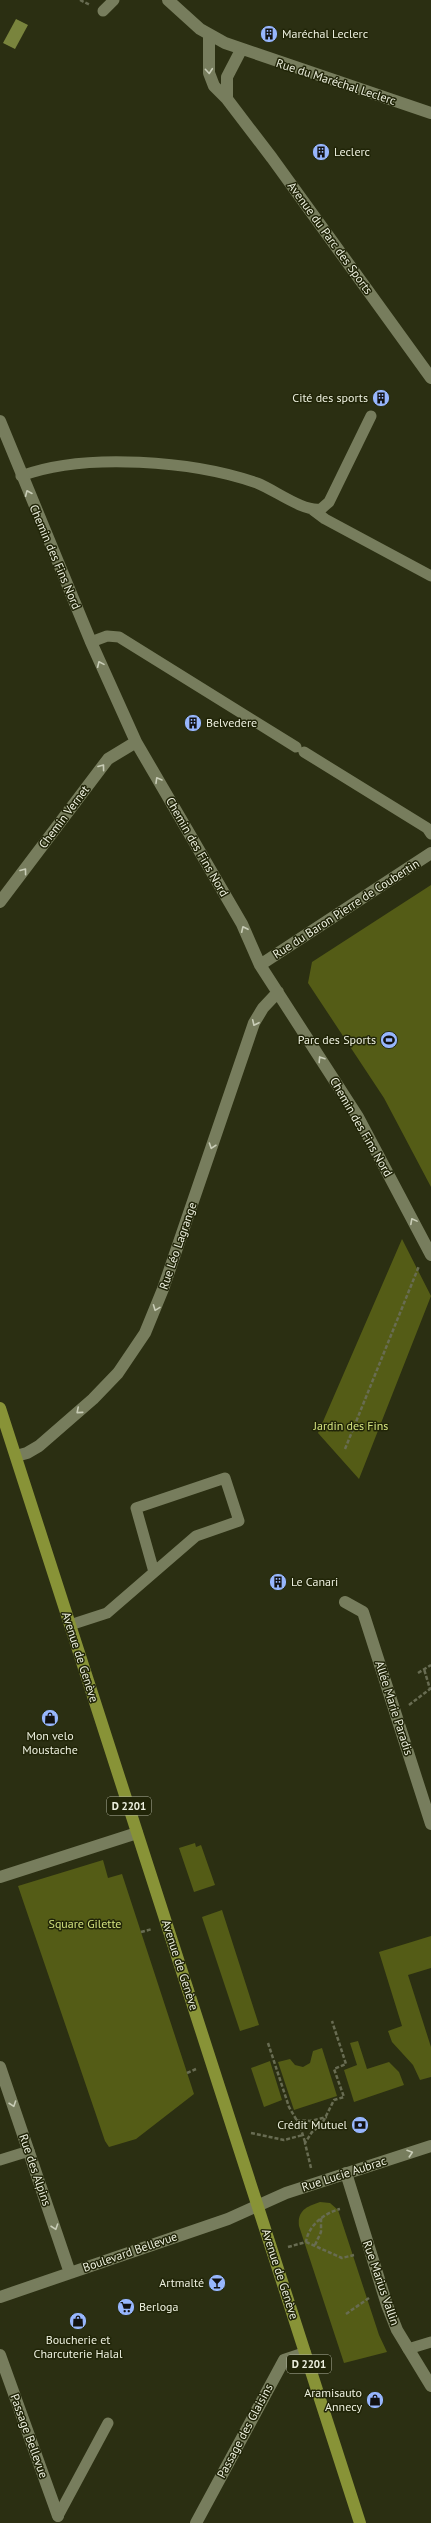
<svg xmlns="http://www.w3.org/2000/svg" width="431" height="2523" font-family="'PT Sans',sans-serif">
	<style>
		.green { fill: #545c16 }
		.water { fill: #79843d }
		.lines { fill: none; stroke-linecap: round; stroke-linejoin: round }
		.path { stroke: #686c52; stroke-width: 2.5; stroke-dasharray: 4 2; stroke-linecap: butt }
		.lane { stroke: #777d5d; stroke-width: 11 }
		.street { stroke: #777d5d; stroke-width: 12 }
		.primary { stroke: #889337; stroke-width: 12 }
		.oneway { stroke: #c9cdb7 }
		.labels { text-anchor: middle; stroke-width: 3; stroke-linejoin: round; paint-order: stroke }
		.shield { fill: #212508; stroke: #afb29e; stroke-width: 1 }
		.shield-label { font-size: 11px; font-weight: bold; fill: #ecefde }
		.poi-label { font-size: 12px; fill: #ecefde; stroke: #212508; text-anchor: start }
		.street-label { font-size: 12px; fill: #ecefde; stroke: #212508 }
		.park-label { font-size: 12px; fill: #d2e17e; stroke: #212508 }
	</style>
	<rect width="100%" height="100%" fill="#2b2f12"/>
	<path class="green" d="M431 885V1187L384 1098 308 983 312 962Z
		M402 1239 431 1296 359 1479 318 1433Z
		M195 1843 196 1847 201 1845 215 1885 194 1892 179 1848Z
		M103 1860 108 1878 122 1874 194 2094 136 2139 109 2147 105 2141 18 1886Z
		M222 1910 259 2025 240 2031 202 1917Z
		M431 1936V1968L408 1975 431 2047V2077L420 2080 413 2065 392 2042 388 2031 402 2026 379 1952Z
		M358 2041 367 2069 389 2062 399 2072 404 2085 354 2102 344 2070 357 2065 350 2043Z
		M322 2048 337 2096 294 2110 278 2062 290 2059 295 2065 303 2067 310 2063 313 2051Z
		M270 2061 282 2100 264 2107 251 2068Z
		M320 2202 330 2203 338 2210 379 2335 387 2352 344 2363 299 2226C297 2210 308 2206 320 2202Z"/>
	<path class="water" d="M16 19 28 25 15 49 3 43Z"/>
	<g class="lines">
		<path class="path" d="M80 0 90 5
			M345 1449 419 1266
			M418 1673 431 1665
			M409 1705 430 1689 424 1669
			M141 1932 152 1929
			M268 2043 289 2107 300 2126 305 2142
			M187 2073 196 2069
			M296 2120 310 2121 327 2117
			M251 2133 284 2140 303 2135
			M311 2168 305 2143 312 2132 322 2124 334 2100 344 2097 334 2069 346 2064 332 2021
			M306 2242 342 2258 354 2255
			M315 2245 321 2232V2218
			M288 2247 306 2242C308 2226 324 2213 340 2209
			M346 2314 369 2298"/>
		<path class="lane" d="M103 11 114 0
			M21 476C85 452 194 461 257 483 275 490 303 512 321 509L329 502 371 416
			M313 510 325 519 431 576
			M91 642 107 636 119 637 296 747
			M304 752 427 828 431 834
			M70 1625 107 1613 196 1536 239 1521 225 1478 136 1508 154 1572
			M0 2160 29 2151
			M408 2349 431 2342
			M58 2516 108 2423"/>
		<path class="street" d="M168 0 200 29 225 43 431 113
			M209 36V73L214 86 227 99 272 158 431 378
			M227 99V77L241 50
			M0 421 91 642 136 742 242 924 260 965 358 1117 431 1255
			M0 902 108 759 136 742
			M260 965 431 853
			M16 1456 27 1453 39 1446 93 1399 118 1373 145 1333 163 1289 254 1023 263 1008 278 992
			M345 1602 363 1612 431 1824
			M0 1877 137 1833
			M0 2067 70 2273
			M346 2173 387 2305 397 2330 431 2386
			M0 2297 228 2219 286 2193 431 2146
			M0 2355 58 2516
			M196 2523 284 2360 305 2353"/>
		<path class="primary" d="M0 1408 360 2523"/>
	</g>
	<defs><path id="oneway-chevron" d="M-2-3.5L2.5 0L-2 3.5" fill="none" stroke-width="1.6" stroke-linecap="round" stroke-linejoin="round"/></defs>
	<g class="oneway">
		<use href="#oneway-chevron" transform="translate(209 71) rotate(85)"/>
		<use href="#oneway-chevron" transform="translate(28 493) rotate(-113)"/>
		<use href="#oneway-chevron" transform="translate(100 664) rotate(-114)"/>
		<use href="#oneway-chevron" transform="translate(102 767) rotate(-53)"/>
		<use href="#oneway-chevron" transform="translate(158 780) rotate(-120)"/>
		<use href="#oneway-chevron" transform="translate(24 871) rotate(-53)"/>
		<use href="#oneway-chevron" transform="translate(244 929) rotate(-115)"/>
		<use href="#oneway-chevron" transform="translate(255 1023) rotate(115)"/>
		<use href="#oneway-chevron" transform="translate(321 1059) rotate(-123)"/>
		<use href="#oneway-chevron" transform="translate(212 1146) rotate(109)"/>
		<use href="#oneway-chevron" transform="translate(413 1221) rotate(-118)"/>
		<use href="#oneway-chevron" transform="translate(156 1308) rotate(111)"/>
		<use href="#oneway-chevron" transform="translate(79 1411) rotate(139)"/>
		<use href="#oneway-chevron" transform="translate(13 2104) rotate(71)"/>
		<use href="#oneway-chevron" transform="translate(410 2153) rotate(-18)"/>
		<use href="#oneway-chevron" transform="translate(55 2227) rotate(71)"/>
	</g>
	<defs>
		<symbol id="building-disc" viewBox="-11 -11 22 22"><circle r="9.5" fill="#97b6fd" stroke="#212508"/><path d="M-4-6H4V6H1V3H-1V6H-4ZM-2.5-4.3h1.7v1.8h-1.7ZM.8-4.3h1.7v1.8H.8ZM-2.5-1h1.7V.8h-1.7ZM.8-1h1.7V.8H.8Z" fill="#111"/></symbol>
		<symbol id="stadium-disc" viewBox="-11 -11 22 22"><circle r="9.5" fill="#97b6fd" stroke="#212508"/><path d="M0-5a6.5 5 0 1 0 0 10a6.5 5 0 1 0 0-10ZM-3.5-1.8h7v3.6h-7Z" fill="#111"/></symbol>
		<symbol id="shop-disc" viewBox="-11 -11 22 22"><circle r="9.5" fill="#97b6fd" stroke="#212508"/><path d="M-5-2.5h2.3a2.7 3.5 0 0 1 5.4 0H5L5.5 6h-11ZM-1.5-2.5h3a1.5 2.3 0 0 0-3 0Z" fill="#111"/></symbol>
		<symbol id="bank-disc" viewBox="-11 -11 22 22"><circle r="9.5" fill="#97b6fd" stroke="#212508"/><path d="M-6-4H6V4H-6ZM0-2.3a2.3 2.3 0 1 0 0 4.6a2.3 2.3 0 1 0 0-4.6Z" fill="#111"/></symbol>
		<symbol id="bar-disc" viewBox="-11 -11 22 22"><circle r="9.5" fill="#97b6fd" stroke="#212508"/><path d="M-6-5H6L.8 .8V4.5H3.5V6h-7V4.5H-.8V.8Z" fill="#111"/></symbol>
		<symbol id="supermarket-disc" viewBox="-11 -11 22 22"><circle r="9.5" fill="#97b6fd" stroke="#212508"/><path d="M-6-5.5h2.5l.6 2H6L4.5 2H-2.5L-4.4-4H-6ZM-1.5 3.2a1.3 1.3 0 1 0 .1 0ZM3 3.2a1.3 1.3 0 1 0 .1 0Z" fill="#111"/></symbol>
	</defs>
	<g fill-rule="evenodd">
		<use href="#building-disc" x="259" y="24" width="20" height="20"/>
		<use href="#building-disc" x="311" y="142" width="20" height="20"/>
		<use href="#building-disc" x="371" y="388" width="20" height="20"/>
		<use href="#building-disc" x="183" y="713" width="20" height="20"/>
		<use href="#stadium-disc" x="379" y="1030" width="20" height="20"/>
		<use href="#building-disc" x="268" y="1572" width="20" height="20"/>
		<use href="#shop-disc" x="40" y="1708" width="20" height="20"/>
		<use href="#bank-disc" x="350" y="2115" width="20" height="20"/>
		<use href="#bar-disc" x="207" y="2273" width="20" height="20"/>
		<use href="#supermarket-disc" x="116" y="2297" width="20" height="20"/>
		<use href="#shop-disc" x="68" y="2311" width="20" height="20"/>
		<use href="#shop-disc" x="365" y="2390" width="20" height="20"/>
	</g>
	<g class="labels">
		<g class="shield">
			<rect x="107" y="1797" width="44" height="18" rx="3"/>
			<rect x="287" y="2355" width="44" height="18" rx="3"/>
		</g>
		<g class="shield-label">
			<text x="129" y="1810">D 2201</text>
			<text x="309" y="2368">D 2201</text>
		</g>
		<g class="poi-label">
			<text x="282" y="38">Maréchal Leclerc</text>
			<text x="334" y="156">Leclerc</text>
			<text x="368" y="402" text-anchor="end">Cité des sports</text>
			<text x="206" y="727">Belvedere</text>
			<text x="376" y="1044" text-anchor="end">Parc des Sports</text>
			<text x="291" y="1586">Le Canari</text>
			<text x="50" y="1740" text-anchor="middle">Mon velo<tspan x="50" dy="14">Moustache</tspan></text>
			<text x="347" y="2129" text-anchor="end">Crédit Mutuel</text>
			<text x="204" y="2287" text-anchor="end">Artmalté</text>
			<text x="139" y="2311">Berloga</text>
			<text x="78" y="2344" text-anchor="middle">Boucherie et<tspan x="78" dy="14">Charcuterie Halal</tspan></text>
			<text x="362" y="2397" text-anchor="end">Aramisauto<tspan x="362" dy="14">Annecy</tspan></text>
		</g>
		<g class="street-label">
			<text transform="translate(336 82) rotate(18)" y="4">Rue du Maréchal Leclerc</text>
			<text transform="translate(330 238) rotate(54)" y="4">Avenue du Parc des Sports</text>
			<text transform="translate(55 557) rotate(67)" y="4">Chemin des Fins Nord</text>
			<text transform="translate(64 817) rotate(-53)" y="4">Chemin Vernet</text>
			<text transform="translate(197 847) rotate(60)" y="4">Chemin des Fins Nord</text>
			<text transform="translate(346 909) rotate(-33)" y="4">Rue du Baron Pierre de Coubertin</text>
			<text transform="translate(361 1127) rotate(60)" y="4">Chemin des Fins Nord</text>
			<text transform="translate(178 1246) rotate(-71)" y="4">Rue Léo Lagrange</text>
			<text transform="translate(80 1657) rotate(72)" y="4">Avenue de Genève</text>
			<text transform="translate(394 1708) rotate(72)" y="4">Allée Marie Paradis</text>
			<text transform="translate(180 1965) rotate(72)" y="4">Avenue de Genève</text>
			<text transform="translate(35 2170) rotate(71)" y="4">Rue des Alpins</text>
			<text transform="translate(344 2174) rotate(-18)" y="4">Rue Lucie Aubrac</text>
			<text transform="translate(130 2252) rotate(-19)" y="4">Boulevard Bellevue</text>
			<text transform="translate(280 2274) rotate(72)" y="4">Avenue de Genève</text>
			<text transform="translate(381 2283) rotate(71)" y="4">Rue Marius Vallin</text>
			<text transform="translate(245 2431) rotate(-62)" y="4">Passage des Glaisins</text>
			<text transform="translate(29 2436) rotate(70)" y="4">Passage Bellevue</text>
		</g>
		<g class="park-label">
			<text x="351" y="1430">Jardin des Fins</text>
			<text x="85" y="1928">Square Gilette</text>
		</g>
	</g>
</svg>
